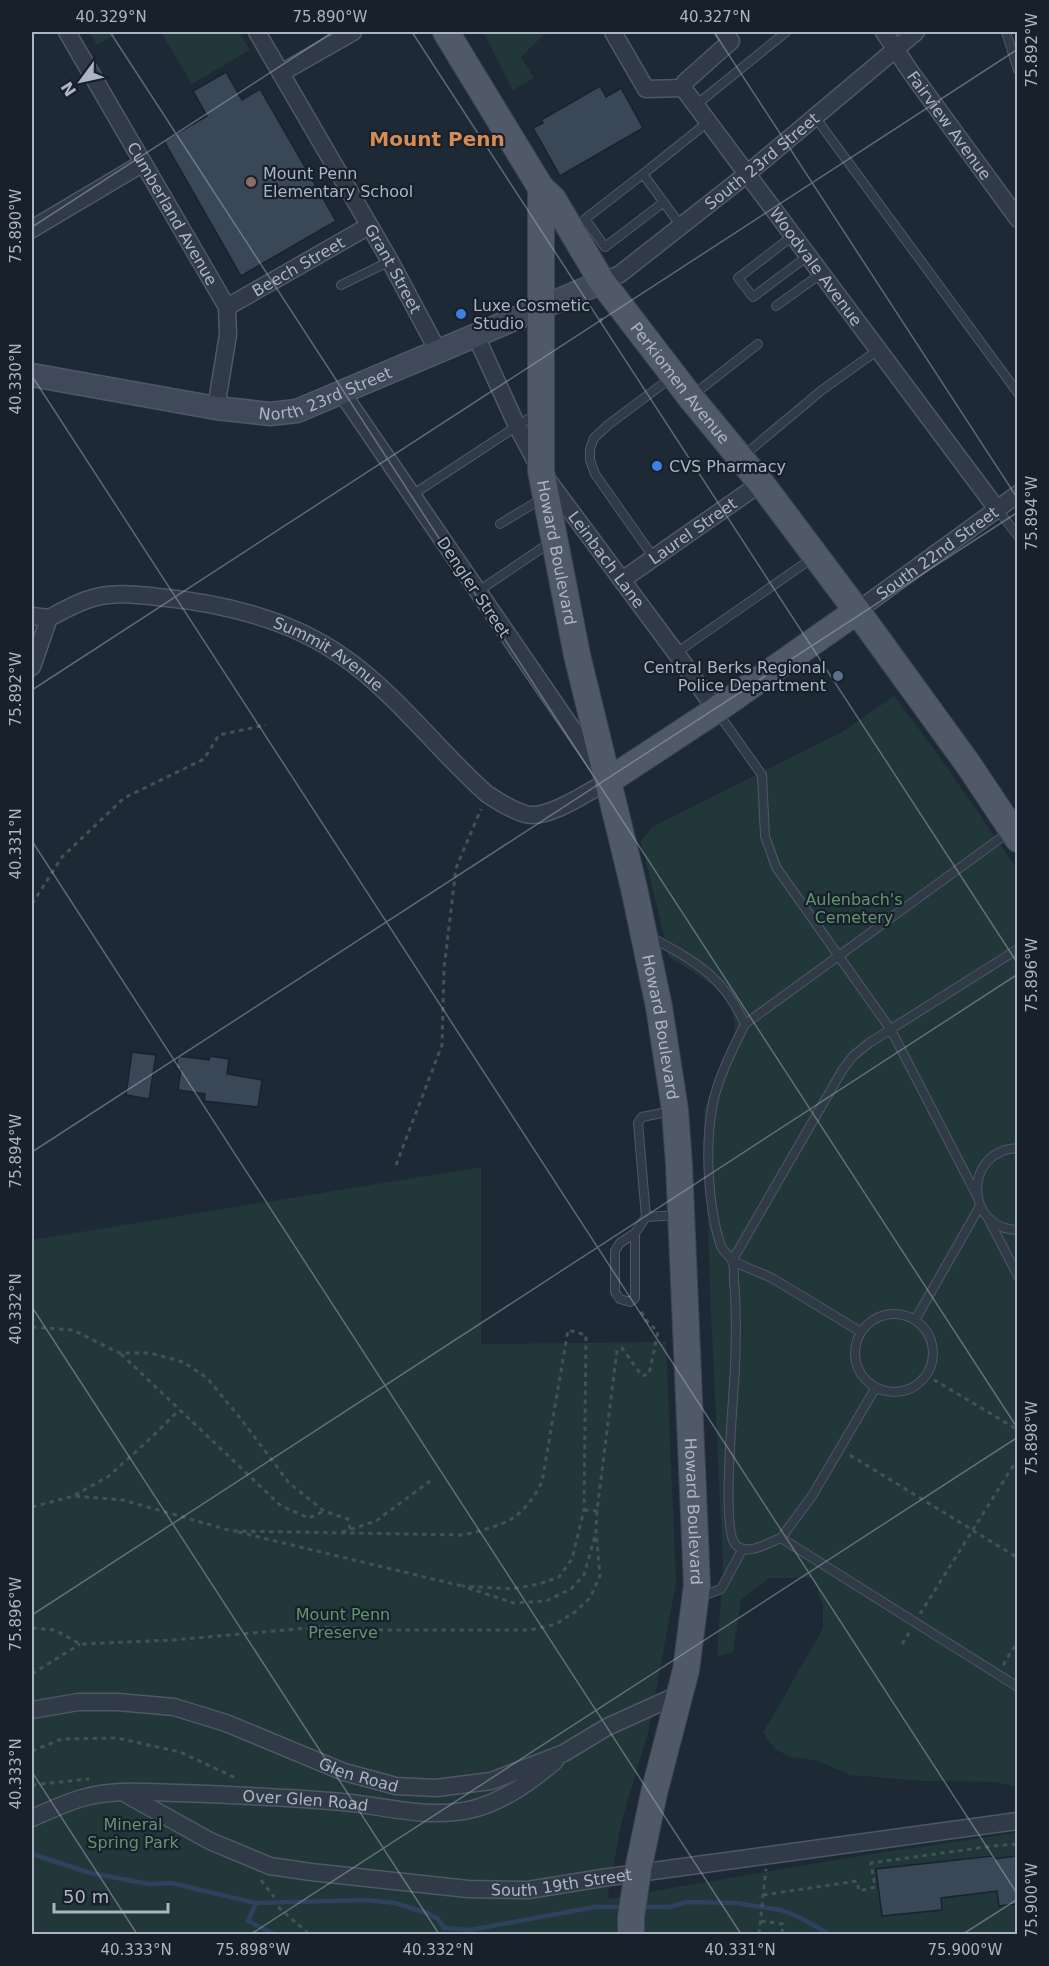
<svg xmlns="http://www.w3.org/2000/svg" width="1049" height="1966" font-family="'DejaVu Sans',sans-serif">
	<style>
		.green { fill: #213739 }
		.lines { fill: none; stroke-linecap: round; stroke-linejoin: round }
		.stream { stroke: #2f425d; stroke-width: 4.5 }
		.building { fill: #3a4757; stroke: #19222d; stroke-width: 1.5 }
		.service-casing { stroke: #4f5865; stroke-width: 10 }
		.minor-casing { stroke: #4f5865; stroke-width: 19 }
		.secondary-casing { stroke: #4f5865; stroke-width: 25 }
		.primary-casing { stroke: #3b4450; stroke-width: 28 }
		.path { stroke: #3f5457; stroke-width: 3; stroke-dasharray: 4.5 4.5; stroke-linecap: butt }
		.service { stroke: #313a47; stroke-width: 8 }
		.minor { stroke: #313a47; stroke-width: 16 }
		.secondary { stroke: #3f495a; stroke-width: 22 }
		.primary { stroke: #4f5967; stroke-width: 26 }
		.primary-bridge-casing { stroke: #3b4450; stroke-width: 28; stroke-linecap: butt }
		.primary-bridge { stroke: #4f5967; stroke-width: 26 }
		.ticks { fill: none; stroke: #abb5c4; stroke-width: 1.5; stroke-opacity: 0.45 }
		.education-dot { fill: #8d6e63; stroke: #17202b; stroke-width: 2 }
		.shop-dot { fill: #3f7fe0; stroke: #17202b; stroke-width: 2 }
		.service-dot { fill: #5c6f8a; stroke: #17202b; stroke-width: 2 }
		.labels { text-anchor: middle; stroke-width: 4.5; stroke-linejoin: round; paint-order: stroke }
		.street-label { font-size: 16px; fill: #abb5c4; stroke: #17202b }
		.poi-label { font-size: 16px; fill: #abb5c4; stroke: #17202b; text-anchor: start }
		.park-label { font-size: 16px; fill: #62956e; stroke: #17202b }
		.quarter-label { font-size: 20px; font-weight: bold; fill: #d78c53; stroke: #17202b }
		.neatline { fill: none; stroke: #abb5c4; stroke-width: 2 }
		.ticks-label { font-size: 15px; text-anchor: middle; fill: #abb5c4 }
	</style>
	<rect width="100%" height="100%" fill="#1e2936"/>
	<path class="green" d="M89 32H121L97 45Z
		M161 32H239L250 50 192 84Z
		M483 32H547L521 57 534 78 513 90Z
		M894 696 940 757 1017 869V1787L996 1782 924 1781 850 1775 818 1761 791 1757 776 1750 763 1733 823 1628V1605L813 1578H769L741 1600 733 1652 717 1657 723 1565 711 1314 704 1109 734 1036C741 994 698 976 669 957L641 841 652 827 842 732Z
		M481 1167V1344L666 1342 676 1583 648 1733 622 1820 607 1899 871 1854 1017 1833V1934H32V1240Z"/>
	<g class="lines">
		<path class="stream" d="M32 1854 90 1873 149 1884 171 1883 256 1903 367 1900 395 1903 427 1913 438 1919 444 1928 470 1930 595 1907H624
			M256 1903 248 1921 274 1934
			M641 1907H670L687 1902 736 1903 781 1910 799 1917 829 1934"/>
	</g>
	<path class="building" d="M226 72 242 100 260 89 336 221 241 276 164 141 207 116 193 91Z
		M600 86 606 97 621 88 643 128 560 176 533 128 543 123 541 120Z
		M132 1052 156 1055 149 1099 126 1095Z
		M178 1056 209 1060 210 1056 229 1059 227 1074 262 1080 258 1107 204 1101 205 1094 178 1090 181 1069 176 1068Z
		M993 1856 994 1859 1017 1856V1904L999 1906 997 1891 941 1898 942 1910 882 1916 876 1869Z"/>
	<g class="lines">
		<defs>
			<path id="service" d="M1006 32 1018 70
				M696 105 786 32
				M815 117 1018 393
				M643 174 585 219 605 247 664 202
				M681 226 643 174 708 122
				M794 235 738 278 753 297 809 255
				M341 285 390 261
				M776 306 822 273
				M693 395 758 344
				M743 456 822 390 878 350
				M412 495 537 413
				M997 509 1018 536
				M500 524 543 498
				M654 558 595 474 590 460V449L594 438 608 425 672 377
				M477 592 551 542
				M676 653 814 557
				M718 713 762 775 765 836 776 867 891 1030 977 1196
				M649 936C694 961 723 975 745 1024 733 1048 716 1082 712 1108 705 1149 708 1204 720 1244 722 1251 730 1255 733 1262 734 1268 734 1275 734 1281 737 1309 736 1338 735 1367 734 1395 721 1527 735 1544 746 1557 768 1543 781 1538
				M745 1024 1009 832
				M1018 1148C963 1150 964 1229 1018 1230
				M646 1217 679 1215
				M989 1220 1018 1276
				M635 1233V1298L630 1302 620 1299 615 1292V1251L620 1243 635 1233 646 1217 638 1123 642 1117 672 1111
				M855 1353a39 39 0 1 1 78 0a39 39 0 1 1-78 0Z
				M915 1320 980 1206
				M861 1332 772 1278 732 1261 843 1069 853 1056 869 1043 1018 949
				M876 1387 812 1496 781 1538 1018 1687
				M699 1597 721 1589 742 1550"/>
			<g id="minor">
				<path id="s1" d="M67 32 227 307 228 335 216 408"/>
				<path id="s2" d="M257 32 390 261 438 351"/>
				<path d="M613 32 646 89 683 88"/>
				<path id="s3" d="M724 32 731 41 685 82 683 88 997 509"/>
				<path id="s4" d="M884 32 912 74 1018 219"/>
				<path d="M281 73 353 32"/>
				<path d="M32 229 143 163"/>
				<path id="s5" d="M602 282 620 274 747 174 916 32"/>
				<path id="s6" d="M227 307 369 226"/>
				<path id="s7" d="M476 336 517 426 541 471 676 653 716 710"/>
				<path id="s8" d="M622 580 761 483"/>
				<path id="s9" d="M857 611 1018 494"/>
				<path d="M32 616 49 618"/>
				<path id="s10" d="M32 667 49 618C68 608 87 597 108 595 125 593 142 595 158 597 222 603 289 619 342 656 396 693 438 751 487 794 499 802 512 810 525 814 546 821 590 791 608 781L342 393"/>
				<path id="s11" d="M32 1710 78 1702H118L174 1707 226 1723 344 1772 396 1786 436 1788 491 1781 564 1753 607 1727 680 1694"/>
				<path id="s12" d="M122 1792 210 1841 270 1866 311 1872 468 1889 528 1890 602 1878 1018 1821"/>
				<path id="s13" d="M32 1818C48 1811 65 1803 82 1798 113 1789 146 1792 178 1793 232 1795 287 1797 342 1802 387 1806 426 1820 473 1809 504 1801 530 1782 555 1761"/>
			</g>
			<g id="secondary">
				<path id="s14" d="M32 375 216 408 270 414 297 411 602 282"/>
			</g>
			<g id="primary">
				<path id="s15" d="M446 32 541 188 553 199 602 282 691 398 761 483 857 611 968 764 1018 839"/>
				<path id="s16" d="M541 188V471L577 655 634 888 659 1007 675 1110 679 1165 697 1585 686 1670 654 1793 638 1870"/>
				<path d="M608 781 716 710 857 611"/>
			</g>
		</defs>
		<use href="#service" class="service-casing"/>
		<use href="#minor" class="minor-casing"/>
		<use href="#secondary" class="secondary-casing"/>
		<use href="#primary" class="primary-casing"/>
		<path class="path" d="M600 322 602 318
			M32 904 62 857 124 798 204 759 219 735 266 725
			M396 1165 442 1045 444 969 456 868 481 809
			M32 1327 73 1330 119 1353H150L183 1362 207 1378 241 1419 289 1483 324 1511 348 1519 351 1534
			M121 1354 281 1506 309 1518 324 1511
			M926 1375 1018 1430
			M850 1455 1018 1558
			M75 1495 109 1476 152 1437 179 1410
			M32 1507 74 1496 123 1500 232 1531 464 1535C505 1524 521 1522 542 1482L568 1330 586 1335 584 1510 572 1559 559 1577 539 1584 512 1589 462 1586
			M584 1510 597 1511
			M238 1532 462 1586
			M342 1532 376 1521 430 1481
			M468 1588 514 1603 546 1601 571 1589 584 1575 595 1536
			M920 1614 1018 1458
			M32 1628 55 1630 80 1644 173 1640 320 1627 383 1630H530L556 1624 575 1612 590 1598 600 1576 596 1531 597 1511 617 1350 622 1348 642 1376 649 1374 658 1332 646 1320 640 1309
			M902 1644 909 1633
			M1003 1665 1018 1641
			M32 1674 80 1644
			M32 1751 62 1739 117 1738 180 1752 238 1779
			M32 1785 89 1779
			M261 1880 274 1897
			M763 1895 857 1881 859 1891 875 1887 871 1863 993 1846 1018 1844
			M278 1907 309 1934
			M761 1921 783 1924 782 1934
			M759 1934 766 1869"/>
		<use href="#service" class="service"/>
		<use href="#minor" class="minor"/>
		<use href="#secondary" class="secondary"/>
		<use href="#primary" class="primary"/>
		<defs>
			<path id="primary-bridge" d="M631 1934V1917L638 1870"/>
		</defs>
		<use href="#primary-bridge" class="primary-bridge-casing"/>
		<use href="#primary-bridge" class="primary-bridge"/>
	</g>
	<path class="ticks" d="M110 32 1018 1429M412 32 1018 964M714 32 1018 499M1016 32 1018 33M32 227 333 32M32 376 1018 1895M32 690 1018 49M32 841 741 1934M32 1152 1018 512M32 1307 439 1934M32 1615 1018 974M32 1772 137 1934M251 1934 1018 1437M963 1934 1018 1899"/>
	<circle class="education-dot" cx="251" cy="182" r="6"/>
	<g class="shop-dot">
		<circle cx="461" cy="314" r="6"/>
		<circle cx="657" cy="466" r="6"/>
	</g>
	<circle class="service-dot" cx="838" cy="676" r="6"/>
	<g class="labels">
		<g class="street-label">
			<text dy="6" stroke="none"><textPath href="#s4" startOffset="114">Fairview Avenue</textPath></text>
			<text dy="6" stroke="none"><textPath href="#s5" startOffset="201">South 23rd Street</textPath></text>
			<text dy="6" stroke="none"><textPath href="#s1" startOffset="210">Cumberland Avenue</textPath></text>
			<text dy="6" stroke="none"><textPath href="#s6" startOffset="82">Beech Street</textPath></text>
			<text dy="6" stroke="none"><textPath href="#s3" startOffset="302">Woodvale Avenue</textPath></text>
			<text dy="6" stroke="none"><textPath href="#s2" startOffset="273">Grant Street</textPath></text>
			<text dy="6" stroke="none"><textPath href="#s15" startOffset="423">Perkiomen Avenue</textPath></text>
			<text dy="6" stroke="none"><textPath href="#s14" startOffset="300">North 23rd Street</textPath></text>
			<text dy="6" stroke="none"><textPath href="#s8" startOffset="86">Laurel Street</textPath></text>
			<text dy="6" stroke="none"><textPath href="#s16" startOffset="366">Howard Boulevard</textPath></text>
			<text dy="6" stroke="none"><textPath href="#s9" startOffset="99">South 22nd Street</textPath></text>
			<text dy="6" stroke="none"><textPath href="#s7" startOffset="260">Leinbach Lane</textPath></text>
			<text transform="translate(474 587) rotate(56)" y="6">Dengler Street</text>
			<text dy="6" stroke="none"><textPath href="#s10" startOffset="348">Summit Avenue</textPath></text>
			<text dy="6" stroke="none"><textPath href="#s16" startOffset="852">Howard Boulevard</textPath></text>
			<text dy="6" stroke="none"><textPath href="#s16" startOffset="1338">Howard Boulevard</textPath></text>
			<text dy="6" stroke="none"><textPath href="#s11" startOffset="340">Glen Road</textPath></text>
			<text dy="6" stroke="none"><textPath href="#s13" startOffset="278">Over Glen Road</textPath></text>
			<text dy="6" stroke="none"><textPath href="#s12" startOffset="459">South 19th Street</textPath></text>
		</g>
		<g class="poi-label">
			<text x="263" y="179">Mount Penn<tspan x="263" dy="18">Elementary School</tspan></text>
			<text x="473" y="311">Luxe Cosmetic<tspan x="473" dy="18">Studio</tspan></text>
			<text x="669" y="472">CVS Pharmacy</text>
			<text x="826" y="673" text-anchor="end">Central Berks Regional<tspan x="826" dy="18">Police Department</tspan></text>
		</g>
		<g class="park-label">
			<text x="854" y="905">Aulenbach's<tspan x="854" dy="18">Cemetery</tspan></text>
			<text x="343" y="1620">Mount Penn<tspan x="343" dy="18">Preserve</tspan></text>
			<text x="133" y="1830">Mineral<tspan x="133" dy="18">Spring Park</tspan></text>
		</g>
		<g class="quarter-label">
			<text x="437" y="146">Mount Penn</text>
		</g>
	</g>
	<rect width="1049" height="1966" fill="none" stroke="#17202b" stroke-width="66"/>
	<g transform="translate(81 81) rotate(237)" stroke="#17202b" stroke-width="4.5" paint-order="stroke">
	<path d="M0-4.5L10 22L0 15L-10 22Z" fill="#abb5c4"/>
	<text y="-9" font-size="16" font-weight="bold" text-anchor="middle" fill="#abb5c4">N</text>
	</g>
	<path d="M54 1903v9h114v-9" fill="none" stroke="#abb5c4" stroke-width="3"/>
	<text x="63" y="1903" font-size="18" fill="#abb5c4" stroke="#17202b" stroke-width="4.5" paint-order="stroke">50 m</text>
	<rect x="33" y="33" width="983" height="1900" class="neatline"/>
	<g class="ticks-label">
		<text x="111" y="22">40.329°N</text>
		<text x="330" y="22">75.890°W</text>
		<text x="715" y="22">40.327°N</text>
		<text transform="translate(1032 50) rotate(-90)" y="5">75.892°W</text>
		<text transform="translate(16 226) rotate(-90)" y="5">75.890°W</text>
		<text transform="translate(16 379) rotate(-90)" y="5">40.330°N</text>
		<text transform="translate(1032 513) rotate(-90)" y="5">75.894°W</text>
		<text transform="translate(16 689) rotate(-90)" y="5">75.892°W</text>
		<text transform="translate(16 844) rotate(-90)" y="5">40.331°N</text>
		<text transform="translate(1032 975) rotate(-90)" y="5">75.896°W</text>
		<text transform="translate(16 1151) rotate(-90)" y="5">75.894°W</text>
		<text transform="translate(16 1309) rotate(-90)" y="5">40.332°N</text>
		<text transform="translate(1032 1438) rotate(-90)" y="5">75.898°W</text>
		<text transform="translate(16 1614) rotate(-90)" y="5">75.896°W</text>
		<text transform="translate(16 1774) rotate(-90)" y="5">40.333°N</text>
		<text transform="translate(1032 1900) rotate(-90)" y="5">75.900°W</text>
		<text x="136" y="1955">40.333°N</text>
		<text x="253" y="1955">75.898°W</text>
		<text x="438" y="1955">40.332°N</text>
		<text x="740" y="1955">40.331°N</text>
		<text x="965" y="1955">75.900°W</text>
	</g>
</svg>
